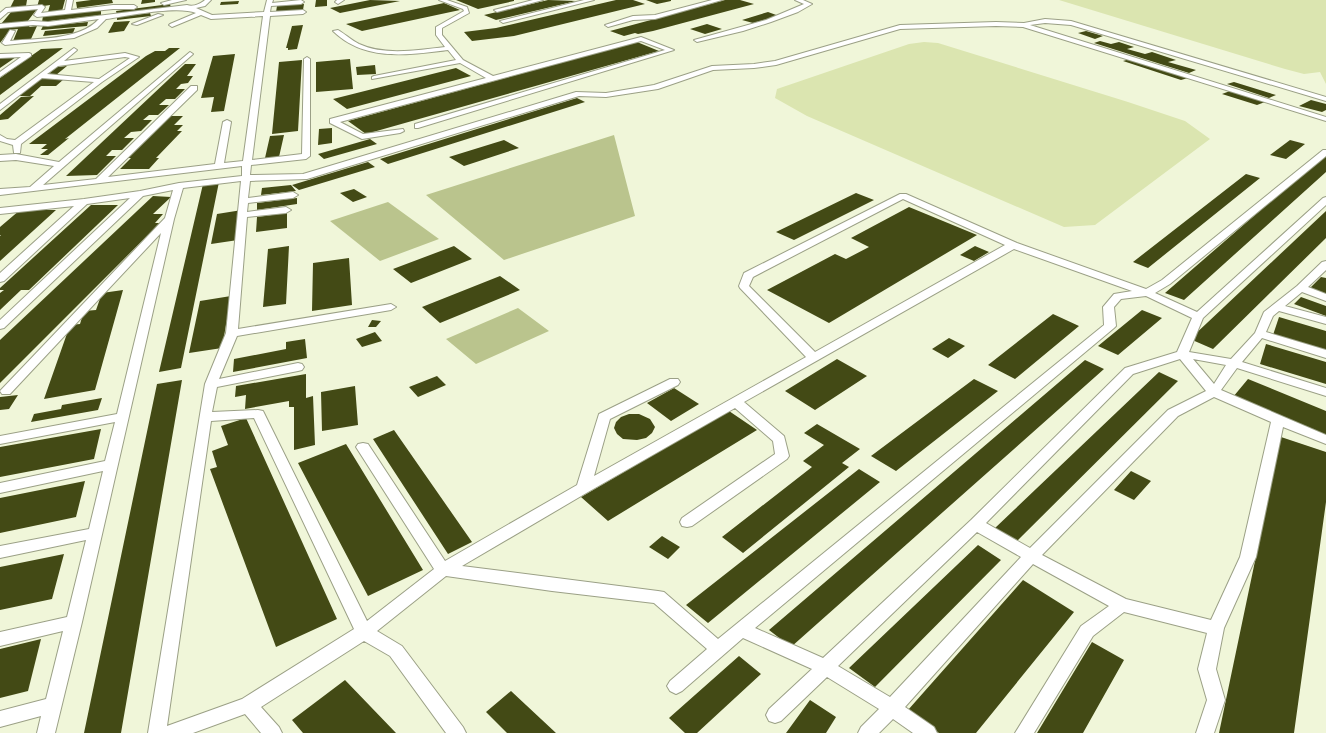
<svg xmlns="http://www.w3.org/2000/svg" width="1326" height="733" font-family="'Open Sans',sans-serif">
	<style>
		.green { fill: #dbe5b0 }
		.water { fill: #bac48d }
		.building { fill: #434a15 }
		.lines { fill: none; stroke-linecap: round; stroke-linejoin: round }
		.lane-casing { stroke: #9ba086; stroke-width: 2 }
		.lane { fill: #fff; fill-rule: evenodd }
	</style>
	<rect width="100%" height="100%" fill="#f0f6d9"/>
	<path class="green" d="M1059 0H1326V84L1320 72 1304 74 1285 69Z
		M924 42 938 43 1128 102 1185 121 1210 139 1095 225 1064 227 807 116 775 98 777 89 909 44Z"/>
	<path class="water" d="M614 135 635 216 504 260 426 195Z
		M388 202 439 239 380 261 330 221Z
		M518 308 549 331 476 364 446 339Z"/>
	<path class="building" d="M14 0H27L26 6 10 8Z
		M39 0H65L62 11 48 12 50 5 37 7Z
		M91 0H112L113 3 77 8 76 2Z
		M142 0H155V2L141 4Z
		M316 0H327V6L315 7Z
		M370 0 400 1 340 13 330 8Z
		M456 0H514V1L478 9Z
		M548 0 576 1 496 20 484 15Z
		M616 0H633L645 4 514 36 472 41 464 32 496 28Z
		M646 0H671V1L657 4Z
		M725 0H740L754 4 653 31 638 34 635 33 624 36 610 31Z
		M239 1 238 4 220 5 221 2Z
		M444 3 460 10 362 31 346 24Z
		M170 4 171 8 117 15 116 11Z
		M304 4 303 10 276 12 277 6Z
		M37 9 27 22 1 24 12 11Z
		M101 9V15L42 22 43 16Z
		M768 12 779 16 753 23 742 20Z
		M150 13 151 16 117 20V17Z
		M130 21 124 31 108 33 114 22Z
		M88 22 87 26 41 30 43 26Z
		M31 24 29 27 37 26 31 39 13 41 18 29 10 30 0 43V27Z
		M707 24 722 29 705 34 690 29Z
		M303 25 297 49 288 50V48H286L292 26Z
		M75 28 73 33 43 36 45 31Z
		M1086 31 1103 36 1095 39 1078 33Z
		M1100 41 1111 44 1119 42 1134 47 1127 49 1145 54 1152 52 1176 60 1168 62 1196 70 1189 73 1094 43Z
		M637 42 659 51 366 134 348 121Z
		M63 48 0 95V78L41 49Z
		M169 48H180L65 139 69 138 48 155H40L48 149H41L47 144H29L146 56 155 51H165Z
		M235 54 224 111 211 112 214 97 201 98 213 56Z
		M16 57 0 68V58Z
		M350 59 353 89 316 92V62Z
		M1130 59 1188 78 1181 80 1123 61Z
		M302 60 298 131 272 134 279 62Z
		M185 64H196L187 76H193L188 83 181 84 176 89H185L175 99H166L159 105H169L158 115H149L143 120H152L141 131 131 132 124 138H134L122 150H112L106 156H116L97 175 66 176Z
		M375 65 376 74 357 75 356 67Z
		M67 66 56 75 46 76 57 67Z
		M456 68 471 76 347 109 333 99Z
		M38 79H64L56 86H41L30 96H17Z
		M1234 82 1276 95 1269 98 1227 84Z
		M1230 91 1265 102 1257 105 1222 94Z
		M34 96 8 119 0 120V115L21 97Z
		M577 98 585 102 388 164 380 159Z
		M1311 100 1326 104V110L1322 112 1299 106Z
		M170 116H183L174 125H183L177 131H182L156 158H159L149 169H120L131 158H127Z
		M332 128V143L318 145 319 129Z
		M284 135 279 157 265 158 270 136Z
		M370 139 377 144 324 159 318 154Z
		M504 140 519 148 464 166 449 157Z
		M1290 140 1305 144 1286 159 1270 155Z
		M1323 156 1326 157V172L1184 300 1165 293Z
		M368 162 375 167 299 190 292 185Z
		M1246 174 1260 178 1148 268 1133 262Z
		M219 182 181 368 159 372 203 184Z
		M291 185 296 191 261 195 262 188Z
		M354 189 367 197 353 202 340 193Z
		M856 193 874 200 794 240 776 232Z
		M153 196 171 197 153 214H163L155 223H160L0 383V340Z
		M297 198V204L257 210V203Z
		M91 205H118L29 290H21L0 310V293L4 290H0V288Z
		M909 207 977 235 829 323 767 290 835 254 846 259 869 247 851 238Z
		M20 210H56L0 261V236L1 235H0V227Z
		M242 210 238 240 211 244 217 214Z
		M1326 211V238L1213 349 1190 339Z
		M287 213V228L256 232 257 217Z
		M289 246 286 304 263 307 268 249Z
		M454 246 472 259 411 283 393 269Z
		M975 246 989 252 974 261 960 255Z
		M349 258 352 305 312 311 313 263Z
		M500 276 520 290 440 323 422 307Z
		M1321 277 1326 278V296L1308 290Z
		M123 290 95 390 44 399 70 325 80 324 84 311 96 310 102 293Z
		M231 296 222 348 189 353 200 301Z
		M1301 297 1326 306V316L1294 304Z
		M1142 310 1162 318 1118 355 1098 346Z
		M1053 314 1079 326 1015 379 988 365Z
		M1279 317 1326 331V351L1273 335Z
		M372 320 381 321 376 327H368Z
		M375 332 382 341 362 347 356 339Z
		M949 338 965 346 948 358 932 349Z
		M305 339 307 358 233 372 234 359 286 349V342Z
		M1266 344 1326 362V384L1260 364Z
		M837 359 867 376 815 410 785 391Z
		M1085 360 1104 369 791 647 769 630Z
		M1159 372 1178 381 1016 542 994 529Z
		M306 374V398L313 396 315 445 294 450V407H289V401L245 409 246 395 235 397 236 386Z
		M437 376 446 385 418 397 409 387Z
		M974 379 998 391 896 471 871 456Z
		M1248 379 1326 411V437L1233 397Z
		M182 380 121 733H84L157 384Z
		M355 386 358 425 322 431 321 392Z
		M674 388 699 404 671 421 647 403Z
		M18 395 9 409 0 410V397Z
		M102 398 98 410 31 422 34 414 61 409 62 405Z
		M729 411 757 430 608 521 581 497Z
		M629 414H639L650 419 655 427 652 433 646 438 637 440 623 439 617 434 614 428 616 422 621 417Z
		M246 418 337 619 276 647 210 469 217 467 212 451 228 445 221 426Z
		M817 424 860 449 842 463 849 467 743 553 722 537 812 467 803 461 824 445 804 433Z
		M101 429 94 459 0 477V447Z
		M394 430 472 542 448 554 373 439Z
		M1281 437 1326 452V502L1294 733H1219Z
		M346 444 423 570 368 596 298 463Z
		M859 469 880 482 708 623 686 605Z
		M1131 471 1151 481 1134 500 1114 490Z
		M85 481 76 517 0 533V498Z
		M662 536 680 547 668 559 649 547Z
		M978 545 1001 560 875 687 849 668Z
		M64 554 52 599 0 610V567Z
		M1023 580 1074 612 976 733H939L908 710Z
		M41 639 28 691 0 698V649Z
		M1092 642 1124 660 1083 733H1037Z
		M739 656 761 674 697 733H685L669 718Z
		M345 680 396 733H303L292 720Z
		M511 691 556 733H507L486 712Z
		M810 700 836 717 826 733H786Z"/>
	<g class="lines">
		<defs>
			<path id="lane" d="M67 0H73L71 10 113 5H134L137 7 134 9H113L37 17 34 15 38 9 8 12 0 19V13L6 8 42 5 45 7 41 13 65 10Z
				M172 0H186L164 5 161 3Z
				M205 0H211L205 6 196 8 212 15 264 12 267 0H273L272 3 301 0 304 2 301 4 271 6 270 12 303 10 306 12 303 14 270 16 252 160 302 154 304 59 307 57 310 59V156L306 159 251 165 250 175 303 174 576 92 606 93 654 85 712 66 754 64 775 61 900 25 996 22 1024 23 1045 19 1071 21 1326 97V101L1071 25 1045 23 1030 25 1326 117V121L1023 27 996 26 900 29 776 65 754 68 713 70 658 89 606 97 579 96 307 179 250 181 248 198 293 192 298 195 293 198 248 203 247 212 286 207 291 210 286 213 247 217 238 329 391 304 396 307 391 310 237 336 219 379 298 363 302 364 304 367 302 370 298 371 217 387 212 412 258 410 263 411 367 621 434 569 356 447 358 444 363 443 368 444 445 561 577 485 599 414 670 379H678L680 382 678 385 610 419 594 476 806 357 740 288 739 286 744 273 900 194H906L1017 243 1146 289 1162 280 1323 150H1326V156L1170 284 1155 293 1197 312 1323 198 1326 197V205L1203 318 1189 352 1231 359 1255 333 1264 312 1297 286 1322 262 1326 261V270L1308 287 1326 294V301L1302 292 1285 306 1326 317V324L1279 311 1273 316 1266 332 1326 350V358L1262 338 1242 362 1326 388V396L1237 368 1221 390 1326 435V444L1283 427 1256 557 1224 628 1216 669 1225 700 1214 733H1196L1207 700 1198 669 1207 633 1124 612 1093 636 1034 733H1015L1081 626 1109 606 1033 564 905 707 934 727 937 733H913L893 719 879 733H858L861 727 879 709 827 677 781 721 775 723 769 721 766 715 769 709 812 669 743 638 682 691 676 694 670 691 667 686 670 681 707 649 654 603 552 591 446 576 377 631 402 646 463 727 466 733H446L390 656 364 641 261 707 279 727 282 733H261L245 714 193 733H148L205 384 226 333 241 181 183 188 174 219 82 622 55 733H37L41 716 0 727V711L46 699 63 631 0 646V632L67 617 86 540 0 558V546L89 529 103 471 0 493V483L105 461 115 422 0 444V436L117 414 161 233 10 394H2L0 391 165 218 173 190 143 196 4 328 0 329V320L130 198 87 204 4 281 0 282V273L74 206 0 214V208L84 199 140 191 179 183 242 176V166L0 195V189L30 187 54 166 16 160 0 161V155L16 154 59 162 190 52 193 54 192 55 43 185 96 179 191 86H197V90L108 177 215 164 223 122 227 120 231 122 224 163 243 161 263 16 211 19 201 15 172 27 169 25 170 24 196 13C178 5 127 16 106 19L97 28 74 38 5 45 2 43 10 30 15 31 10 41C37 38 79 41 99 19L48 26 33 25 0 28V24L33 21 48 22 187 5C193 7 200 4 205 0ZM903 199 1005 245 815 352 749 286 753 277ZM1014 249 1132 291 1114 294 1103 307 1104 325 718 639 664 592 658 591 462 566 588 492 735 408 773 441 775 454 682 518 680 522 682 526 687 527 692 526 787 459 789 456 784 436 744 402ZM1146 296 1192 318 1177 352 1125 368 971 520 823 658 755 628 1114 328 1116 326 1114 307 1121 299ZM1180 359 1206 391 1168 410 1030 548 986 523 1133 374ZM1193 359 1226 365 1214 384ZM1214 397 1271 422 1240 557 1211 620 1126 599 1042 555 1178 416ZM254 418 354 629 242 699 167 726 211 421ZM977 532 1021 557 890 697 838 666Z
				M337 0H344L338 4 335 2Z
				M439 0H447L467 7 469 13 442 28V35L463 60 493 76 641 37 674 50 418 128H415V124L665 50 641 41 340 122 363 134 403 129 404 131 400 133 362 139 330 123V119L486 78 460 63 372 79V77L374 76 456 60 448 50C408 55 365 62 333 31L338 30C345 34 351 40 359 44 385 56 418 50 445 47L436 35V27L464 11 463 9Z
				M533 0H543L497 12 494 10Z
				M584 0H594L503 23 500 21Z
				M712 0H722L655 19 633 20 608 27 605 25 633 16 655 15Z
				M795 0H803L812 4 798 12 771 22 743 31 697 42 694 40 766 20 804 4Z
				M158 14 163 15 137 25 132 24Z
				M74 48 77 50 76 51 64 61 125 53 139 57 102 82 21 144 20 153H14L13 145 0 141V135L7 139 15 140 94 82 42 78 0 110V104ZM125 57 130 58 99 79 47 74 58 66Z
				M29 53 31 54V56L0 77V72L21 57 0 58V54Z"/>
		</defs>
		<use href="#lane" class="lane-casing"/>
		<use href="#lane" class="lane"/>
	</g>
</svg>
